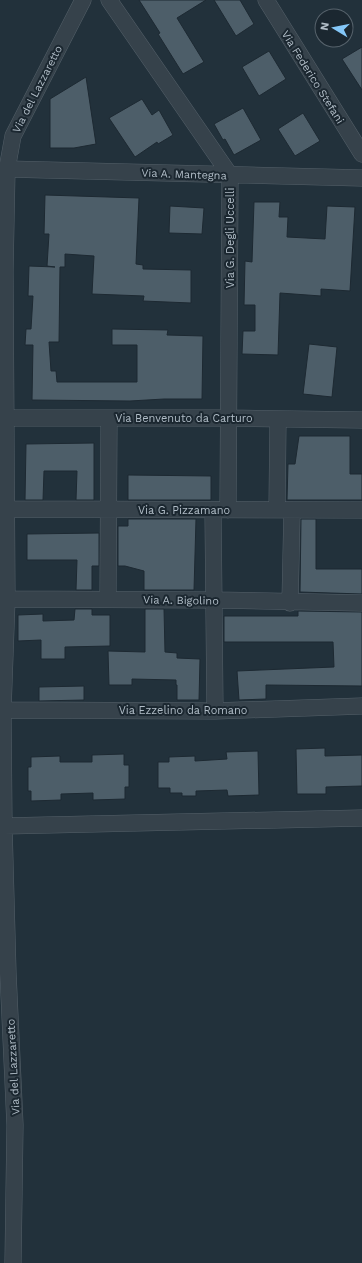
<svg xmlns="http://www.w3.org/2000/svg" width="362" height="1263" font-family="'Work Sans',sans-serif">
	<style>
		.building { fill: #4d5e69; stroke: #1d2932 }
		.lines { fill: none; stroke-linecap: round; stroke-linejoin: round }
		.minor-casing { stroke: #546069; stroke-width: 17 }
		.minor { stroke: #36424b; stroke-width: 16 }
		.labels { text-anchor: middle; stroke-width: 4; stroke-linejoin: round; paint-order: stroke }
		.street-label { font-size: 11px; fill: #b1bdc7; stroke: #1b2730 }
	</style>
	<rect width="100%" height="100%" fill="#22313b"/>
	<path class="building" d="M139 0H206L177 18 204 62 183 74 158 34 160 33Z
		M214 0H240L254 24 236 36Z
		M362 47V90L342 59Z
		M269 51 286 79 259 96 242 67Z
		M86 77 96 144 74 148H50V99Z
		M142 99 152 115 159 110 173 135 158 144 157 142 135 157 109 118Z
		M243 108 261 140 234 155 225 139 223 140 214 124Z
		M303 113 320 141 295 156 278 129Z
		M45 195 139 198 136 264 143 265V269L191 270V303L143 301 144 296 92 294 94 256 65 254V267H60L59 342H49L51 371H56L57 382H137V345H112V329L168 330 167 335 203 336 202 399H164L130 401 32 400 33 345H25L26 329H31L33 296H28L29 266 55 267 47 266 49 234H44Z
		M254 202H280L279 217H288L287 237 325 239 327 206 355 207 350 291 321 289V296L280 293 278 355 242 354 243 331H255V305H244L245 261 252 262Z
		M170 206 204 208 202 234 169 233Z
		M309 344 337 347 332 397 303 394Z
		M299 436H350V474H362V500H287L288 464H295Z
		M94 443V500H76L77 471H44L43 500H25L26 444Z
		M128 475 211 476V500H128Z
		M128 519H196L194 590H144V571L125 566H118V526H128Z
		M301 519H316V569H362V594L300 592Z
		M99 533V566H92V590H76L77 560H27V534Z
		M75 609H92V615H110V646L65 647V659H41V640L18 641V615L43 614V621L74 620Z
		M145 609H164L165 652 177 653V658L200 659 199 700H177V685H176V680L132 679V685H109L108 651 145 652Z
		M298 611 362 612V686L266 685V699L239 700 237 671 334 667 333 642H224V616H298Z
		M84 686V700L39 701V687Z
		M325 748V756L362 755V786L326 787V794H297L296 749Z
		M258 751 259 795 228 796 227 790 196 791V796H182V793H170V788H158V762H169V757L195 756V761L227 759 226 752Z
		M124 754V765H129V787H125V799L93 800V793L61 794V800L31 801V791H28V767H31V757L60 756V762H92V755Z"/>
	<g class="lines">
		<defs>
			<path id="minor" d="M109 0 230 175 228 510
				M266 0 362 154
				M7 169 362 178
				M6 418H229L362 420
				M7 509 362 510
				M213 510 215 711
				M277 510 278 419
				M0 599 214 600 362 603
				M108 599 109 418
				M290 603 292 511
				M3 710 215 711 362 706
				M4 826 362 818
				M13 1263 15 1125 8 973 4 826 3 710 7 599 5 271 7 169 13 136 83 0"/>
		</defs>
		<use href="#minor" class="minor-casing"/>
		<use href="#minor" class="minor"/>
	</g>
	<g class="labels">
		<g class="street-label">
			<text transform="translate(313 77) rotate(58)" y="4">Via Federico Stefani</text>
			<text transform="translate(37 89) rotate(-63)" y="4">Via del Lazzaretto</text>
			<text transform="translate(184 174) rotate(2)" y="4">Via A. Mantegna</text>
			<text transform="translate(230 238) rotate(-90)" y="4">Via G. Degli Uccelli</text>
			<text x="184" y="422">Via Benvenuto da Carturo</text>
			<text x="184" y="514">Via G. Pizzamano</text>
			<text transform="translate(181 600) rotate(1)" y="4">Via A. Bigolino</text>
			<text x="183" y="714">Via Ezzelino da Romano</text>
			<text transform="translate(13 1067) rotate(-93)" y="4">Via del Lazzaretto</text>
		</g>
	</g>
	<g transform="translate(334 28) rotate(280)"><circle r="19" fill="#1b2730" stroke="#57636c"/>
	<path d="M0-3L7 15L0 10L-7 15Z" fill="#84c7f8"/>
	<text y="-6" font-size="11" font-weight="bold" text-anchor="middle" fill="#b1bdc7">N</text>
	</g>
</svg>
